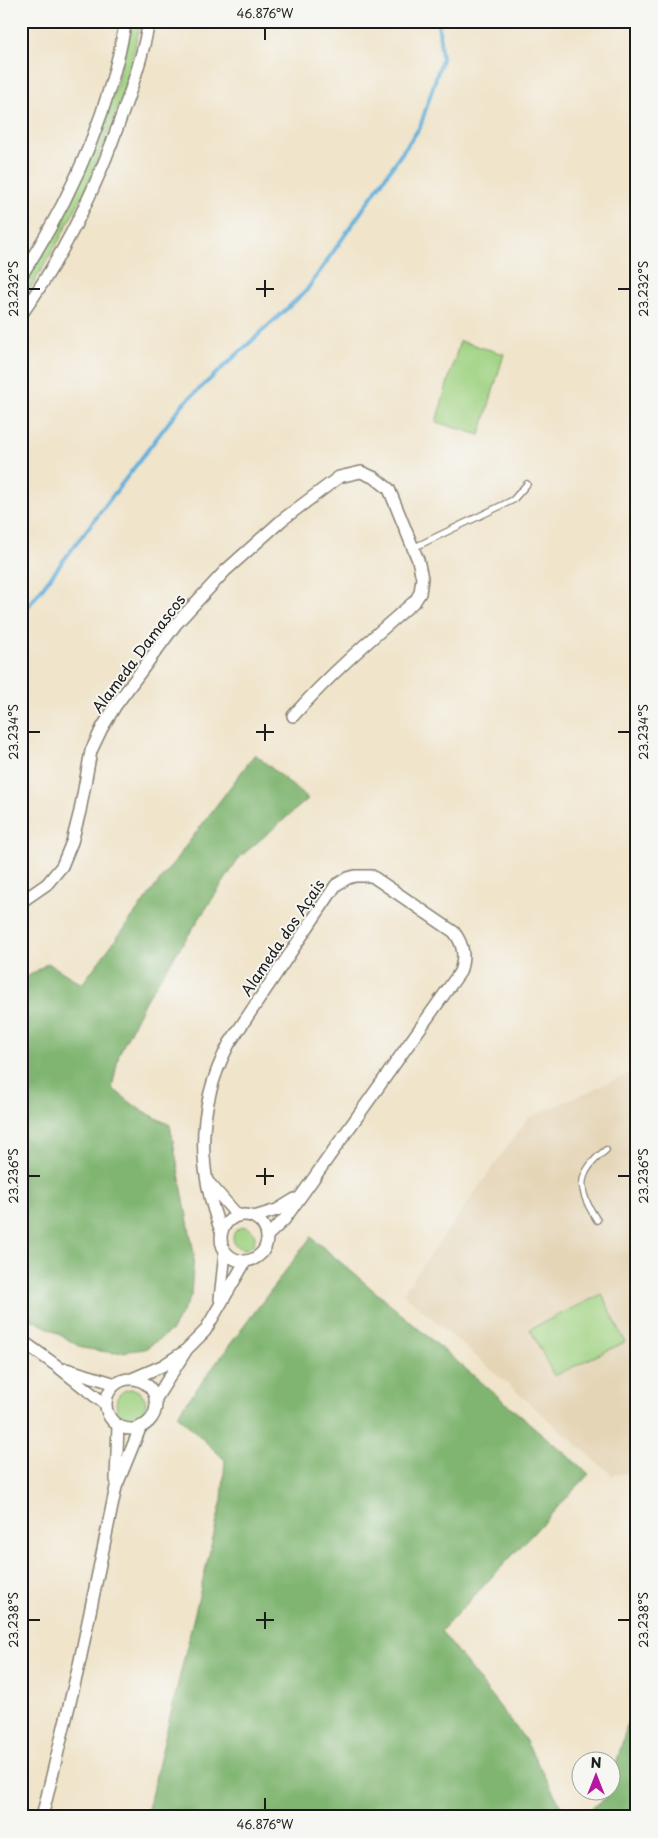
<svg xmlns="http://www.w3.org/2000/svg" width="658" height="1838" font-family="'Playpen Sans',sans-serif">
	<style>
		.built { fill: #e5d5b7 }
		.green { fill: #a0d383; stroke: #5e7850 }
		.forest { fill: #80b571; stroke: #4e6846 }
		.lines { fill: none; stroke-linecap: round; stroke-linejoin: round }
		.stream { stroke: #62b1dc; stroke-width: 4 }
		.lane-casing { stroke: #868073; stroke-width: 8 }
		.street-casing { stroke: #868073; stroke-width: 14 }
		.lane { stroke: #fff; stroke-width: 5.5 }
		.street { stroke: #fff; stroke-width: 11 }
		.ticks { fill: none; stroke: #1c1c1c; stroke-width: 2 }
		.labels { text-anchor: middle; stroke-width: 4; stroke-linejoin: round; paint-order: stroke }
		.street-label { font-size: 15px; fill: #1c1c1c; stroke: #f6f6f2 }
		.neatline { fill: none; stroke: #1c1c1c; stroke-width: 2 }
		.ticks-label { font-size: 12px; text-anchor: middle; fill: #1c1c1c }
	</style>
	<rect width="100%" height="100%" fill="#f6f6f2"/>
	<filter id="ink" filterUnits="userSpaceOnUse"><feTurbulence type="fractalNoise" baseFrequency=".02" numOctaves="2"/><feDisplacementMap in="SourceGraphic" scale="10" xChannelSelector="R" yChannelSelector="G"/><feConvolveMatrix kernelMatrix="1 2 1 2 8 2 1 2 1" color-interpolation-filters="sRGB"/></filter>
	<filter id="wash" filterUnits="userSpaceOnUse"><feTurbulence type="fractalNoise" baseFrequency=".0096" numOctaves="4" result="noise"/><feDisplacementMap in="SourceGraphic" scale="20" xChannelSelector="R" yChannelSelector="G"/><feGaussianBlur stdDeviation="1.12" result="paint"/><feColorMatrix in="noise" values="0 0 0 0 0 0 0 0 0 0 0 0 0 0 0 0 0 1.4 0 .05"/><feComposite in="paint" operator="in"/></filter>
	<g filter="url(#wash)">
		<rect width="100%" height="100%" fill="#f0e4ca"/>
		<path class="built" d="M637 1070V1471L612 1475 403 1293 528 1118Z"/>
		<path class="green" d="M132 21H141L125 88 87 187 58 242 21 304V289L52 238 78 185 116 86Z
			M460 341 504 354 480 435 436 422Z
			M233 1238a11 11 0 1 1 22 0a11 11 0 1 1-22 0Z
			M602 1294 625 1342 554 1376 530 1329Z
			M116 1404a15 15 0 1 1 30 0a15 15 0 1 1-30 0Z"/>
		<path class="forest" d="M255 754 308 799 240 857 145 1001 119 1054 112 1088 139 1109 170 1125 194 1254 191 1296 172 1330 145 1349 113 1353 82 1348 50 1329 21 1314V981L48 963 82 984Z
			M311 1237 589 1474 441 1631 524 1738 567 1817H146L222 1500 225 1460 177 1415Z
			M637 1692V1817H579L606 1798 608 1791 610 1790 611 1781Z"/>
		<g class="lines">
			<path class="stream" d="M21 616 182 405 306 291 420 127 442 59 438 21"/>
		</g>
	</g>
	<g filter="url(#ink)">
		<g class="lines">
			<defs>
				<path id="lane" d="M413 548 513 500 527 484
					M597 1220C577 1190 576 1173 606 1150"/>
				<path id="street" d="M633 21 637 25
					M21 276C71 199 109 113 126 21
					M21 315C63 256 95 191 119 123 131 90 143 56 149 21
					M21 902 47 884 62 866 72 842 80 811 91 751 102 728 116 705 176 624 225 571 282 520 339 477 361 472 375 478 389 489 418 560 422 578 420 593 415 601C372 638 330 674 293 716
					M209 1183 238 1216
					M221 1238a23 23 0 1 1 46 0a23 23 0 1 1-46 0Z
					M254 1217 277 1210 295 1199
					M221 1231C196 1167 197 1105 229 1044L336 885 348 878 355 876H372L454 932C464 945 465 957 460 972L284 1220 267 1236
					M220 1299 225 1252
					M21 1340 57 1366 106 1405
					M66 1369 116 1384
					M132 1379 162 1366 182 1353
					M106 1404a25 25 0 1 1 50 0a25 25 0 1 1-50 0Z
					M155 1400 187 1349 205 1331 245 1262
					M116 1480 118 1425
					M42 1817 79 1665 116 1487 141 1426"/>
			</defs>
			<use href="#lane" class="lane-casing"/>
			<use href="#street" class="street-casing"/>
			<use href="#lane" class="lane"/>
			<use href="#street" class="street"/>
		</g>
	</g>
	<path class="ticks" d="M265 28V40M265 280V297M28 289H40M256 289H274M618 289H630M265 724V741M28 732H40M256 732H274M618 732H630M265 1168V1185M28 1176H40M256 1176H274M618 1176H630M265 1612V1629M28 1620H40M256 1620H274M618 1620H630M265 1798V1810"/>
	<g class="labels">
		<g class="street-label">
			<text transform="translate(139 654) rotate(-53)" y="5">Alameda Damascos</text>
			<text transform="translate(283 938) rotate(-56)" y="5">Alameda dos Açais</text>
		</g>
	</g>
	<rect width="658" height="1838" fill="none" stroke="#f6f6f2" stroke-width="55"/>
	<g transform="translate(596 1776)"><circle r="24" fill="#f6f6f2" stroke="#9f9f9c"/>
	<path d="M0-4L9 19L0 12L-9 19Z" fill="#b5179e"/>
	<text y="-8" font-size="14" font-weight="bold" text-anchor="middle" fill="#1c1c1c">N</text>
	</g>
	<rect x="28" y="28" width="602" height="1782" class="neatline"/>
	<g class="ticks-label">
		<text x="265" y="18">46.876°W</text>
		<text transform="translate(14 289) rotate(-90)" y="4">23.232°S</text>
		<text transform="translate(644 289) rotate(-90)" y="4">23.232°S</text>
		<text transform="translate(14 732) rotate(-90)" y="4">23.234°S</text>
		<text transform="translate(644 732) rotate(-90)" y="4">23.234°S</text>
		<text transform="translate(14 1176) rotate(-90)" y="4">23.236°S</text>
		<text transform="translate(644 1176) rotate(-90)" y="4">23.236°S</text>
		<text transform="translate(14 1620) rotate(-90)" y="4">23.238°S</text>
		<text transform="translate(644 1620) rotate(-90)" y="4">23.238°S</text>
		<text x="265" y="1829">46.876°W</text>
	</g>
</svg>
